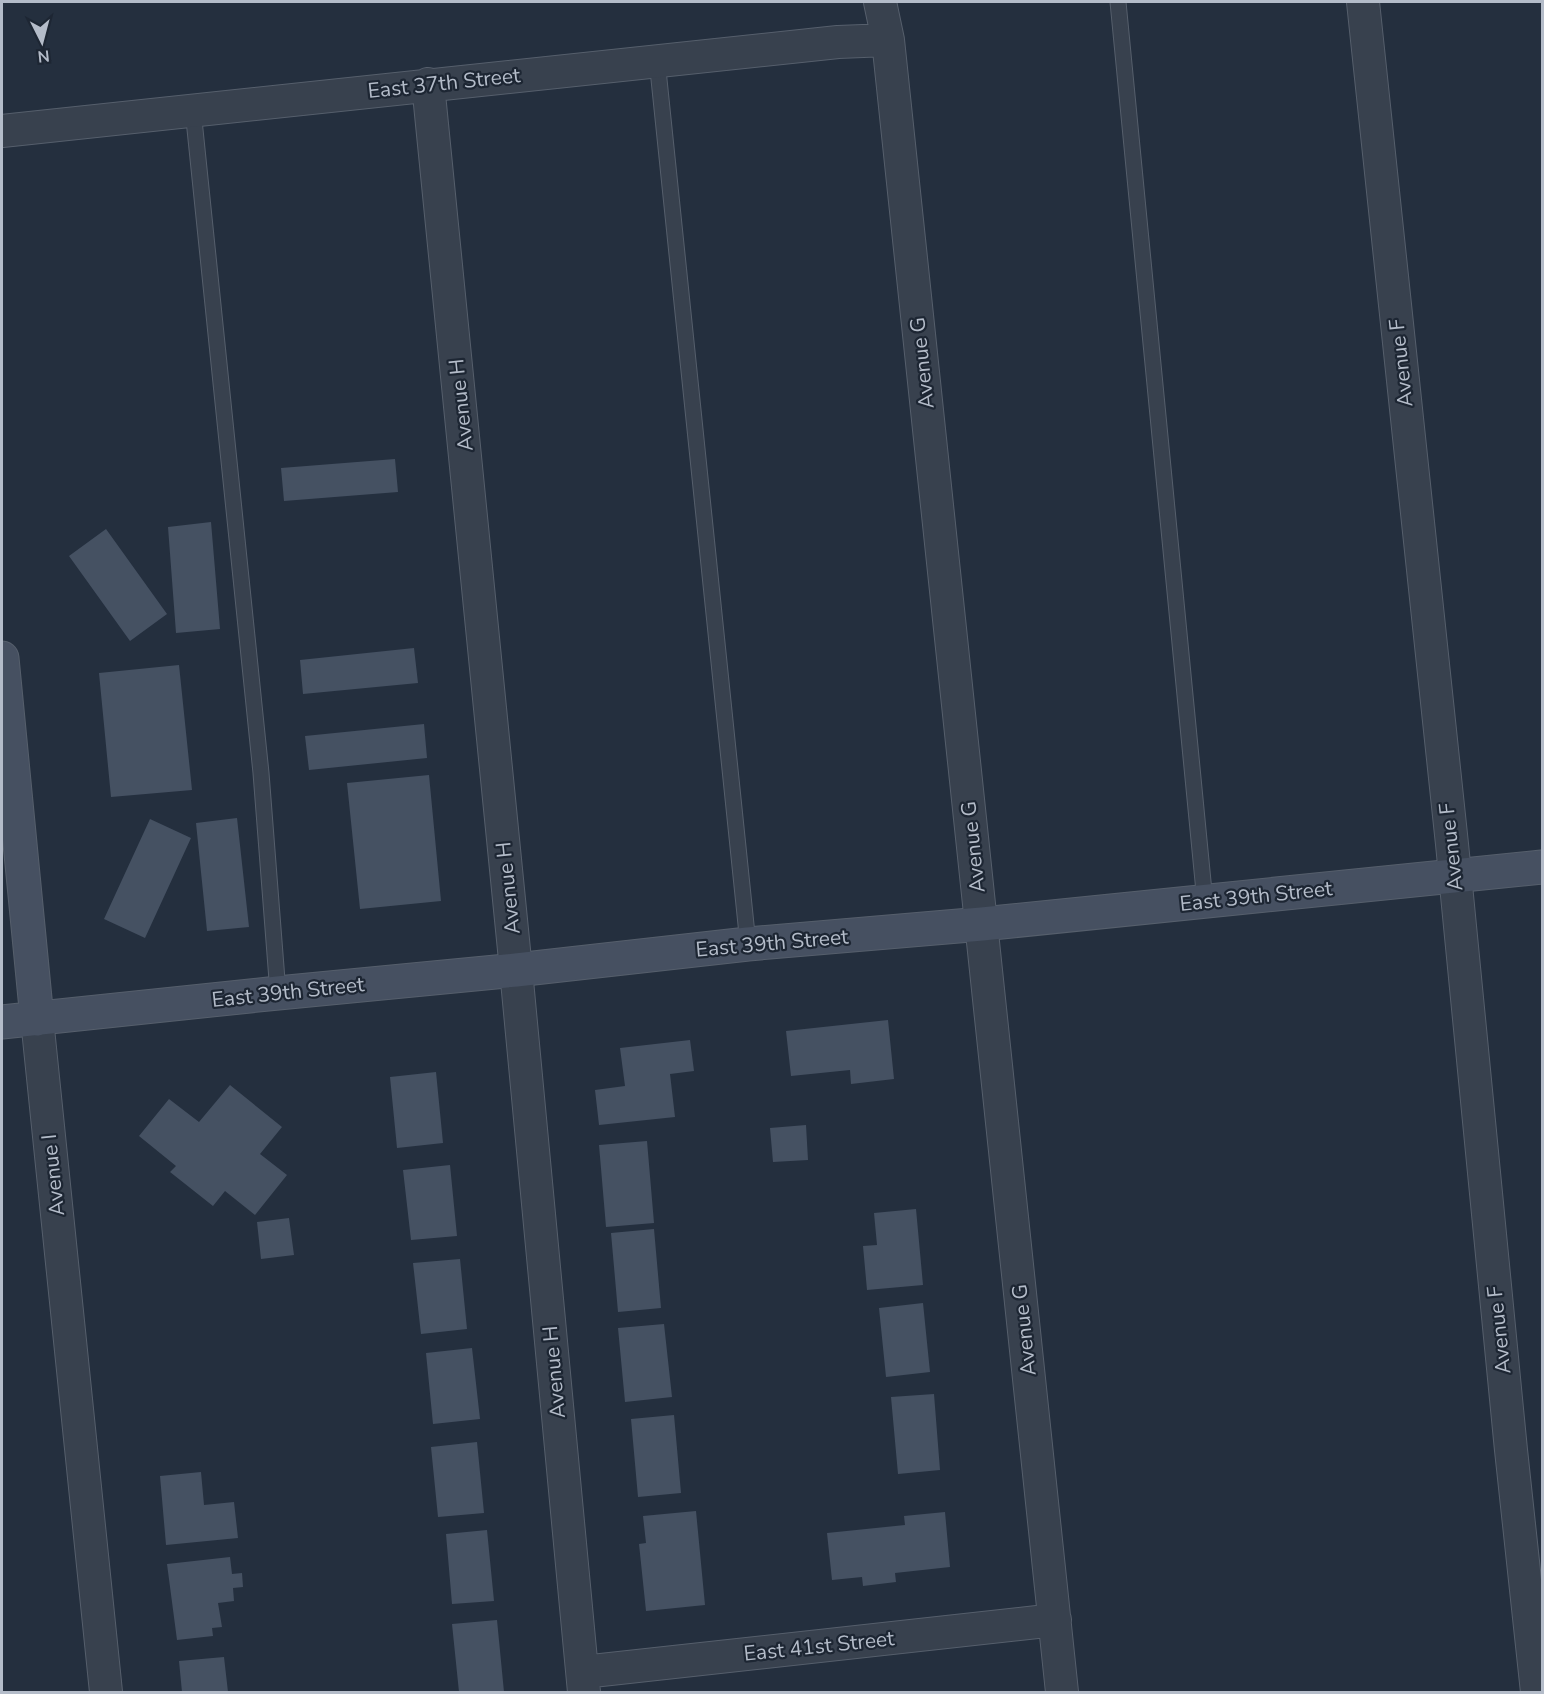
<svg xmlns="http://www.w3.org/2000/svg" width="1544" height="1694" font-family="'Nunito Sans',sans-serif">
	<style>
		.building { fill: #455162 }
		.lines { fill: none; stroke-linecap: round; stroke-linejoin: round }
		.lane-casing { stroke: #565f6c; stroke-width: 17 }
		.street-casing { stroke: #565f6c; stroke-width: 34 }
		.secondary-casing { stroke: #565f6c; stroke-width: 35 }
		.lane { stroke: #38414e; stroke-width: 15 }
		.street { stroke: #38414e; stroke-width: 32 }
		.secondary { stroke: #465061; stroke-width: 33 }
		.labels { text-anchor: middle; stroke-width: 4.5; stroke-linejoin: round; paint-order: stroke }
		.street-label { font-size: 21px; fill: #b4bcc9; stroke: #1d2633 }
	</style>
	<rect width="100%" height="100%" fill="#242f3e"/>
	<path class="building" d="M395 459 398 492 284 501 281 468Z
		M211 522 220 629 176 633 168 527Z
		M106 529 167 614 130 641 69 556Z
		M414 648 418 683 303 694 300 660Z
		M179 665 192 790 111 797 99 673Z
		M424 724 427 758 309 770 305 736Z
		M429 775 441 901 360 909 347 783Z
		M237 818 249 927 207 931 196 823Z
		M150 819 191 838 145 938 104 919Z
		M888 1020 894 1079 851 1084 850 1070 791 1076 786 1031Z
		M690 1040 694 1071 670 1074 675 1117 599 1125 595 1090 625 1086 620 1048Z
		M436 1072 443 1143 397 1148 390 1077Z
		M230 1085 282 1127 260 1154 287 1175 255 1215 225 1191 213 1206 170 1172 176 1166 139 1136 169 1099 199 1122Z
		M806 1125 808 1160 773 1162 770 1128Z
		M647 1141 654 1223 606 1227 599 1145Z
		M450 1165 457 1236 411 1240 403 1170Z
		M916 1209 923 1285 867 1290 863 1246 877 1245 874 1213Z
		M289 1218 294 1255 261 1259 257 1222Z
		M654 1229 661 1308 618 1312 611 1233Z
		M460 1259 467 1329 421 1334 413 1263Z
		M923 1303 930 1372 886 1377 879 1308Z
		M664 1324 672 1397 625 1402 618 1328Z
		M472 1348 480 1419 433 1424 426 1353Z
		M934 1394 940 1470 898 1474 891 1397Z
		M674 1415 681 1493 638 1497 631 1419Z
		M477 1442 484 1513 438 1517 431 1447Z
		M201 1472 204 1505 234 1502 238 1538 166 1545 160 1476Z
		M696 1511 705 1605 646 1611 639 1544 646 1543 643 1516Z
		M945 1512 950 1567 895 1573 896 1582 863 1586 862 1577 832 1580 827 1533 905 1525 904 1516Z
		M487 1530 494 1601 452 1604 446 1534Z
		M230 1557 232 1574 242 1573 243 1587 233 1588 234 1601 218 1603 222 1627 212 1628 213 1636 177 1640 167 1564Z
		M497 1620 504 1692H459L452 1624Z
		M224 1657 228 1692H182L179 1661Z"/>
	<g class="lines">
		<defs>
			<path id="lane" d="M1118 2 1205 902
				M657 60 748 944
				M193 110 261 773 278 993"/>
			<path id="street" d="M880 2 888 40 1062 1692
				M1363 2 1452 844 1511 1450 1537 1692
				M428 84 516 970 584 1692
				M2 131 838 42 888 40
				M37 1019 106 1692
				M583 1672 1055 1620"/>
			<path id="secondary" d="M2 658 37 1019
				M2 1022 278 993 516 970 748 944 982 924 1542 867"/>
		</defs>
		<use href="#lane" class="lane-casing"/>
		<use href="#street" class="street-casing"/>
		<use href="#secondary" class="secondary-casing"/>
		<use href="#lane" class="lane"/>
		<use href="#street" class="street"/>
		<use href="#secondary" class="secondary"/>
	</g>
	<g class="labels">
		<g class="street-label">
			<text transform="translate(444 83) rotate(-6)" y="7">East 37th Street</text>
			<text transform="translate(922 363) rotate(-96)" y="7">Avenue G</text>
			<text transform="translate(1401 363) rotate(-96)" y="7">Avenue F</text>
			<text transform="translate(461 405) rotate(-96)" y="7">Avenue H</text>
			<text transform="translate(973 847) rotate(-96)" y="7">Avenue G</text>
			<text transform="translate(1451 847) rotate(-96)" y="7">Avenue F</text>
			<text transform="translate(508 888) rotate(-96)" y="7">Avenue H</text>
			<text transform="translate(1256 896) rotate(-6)" y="7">East 39th Street</text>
			<text transform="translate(772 943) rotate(-5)" y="7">East 39th Street</text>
			<text transform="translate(288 992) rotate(-6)" y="7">East 39th Street</text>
			<text transform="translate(53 1175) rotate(-96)" y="7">Avenue I</text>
			<text transform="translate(1024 1330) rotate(-96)" y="7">Avenue G</text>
			<text transform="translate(1499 1330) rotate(-96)" y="7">Avenue F</text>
			<text transform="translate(554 1372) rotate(-95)" y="7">Avenue H</text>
			<text transform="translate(819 1646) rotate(-6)" y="7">East 41st Street</text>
		</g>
	</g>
	<rect width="1544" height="1694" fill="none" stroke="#b4bcc9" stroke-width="6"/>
	<g transform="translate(42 42) rotate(174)" stroke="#1d2633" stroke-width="4.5" paint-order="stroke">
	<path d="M0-4.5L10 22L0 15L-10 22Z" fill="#b4bcc9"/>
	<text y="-9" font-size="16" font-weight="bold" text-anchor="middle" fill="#b4bcc9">N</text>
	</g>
</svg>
